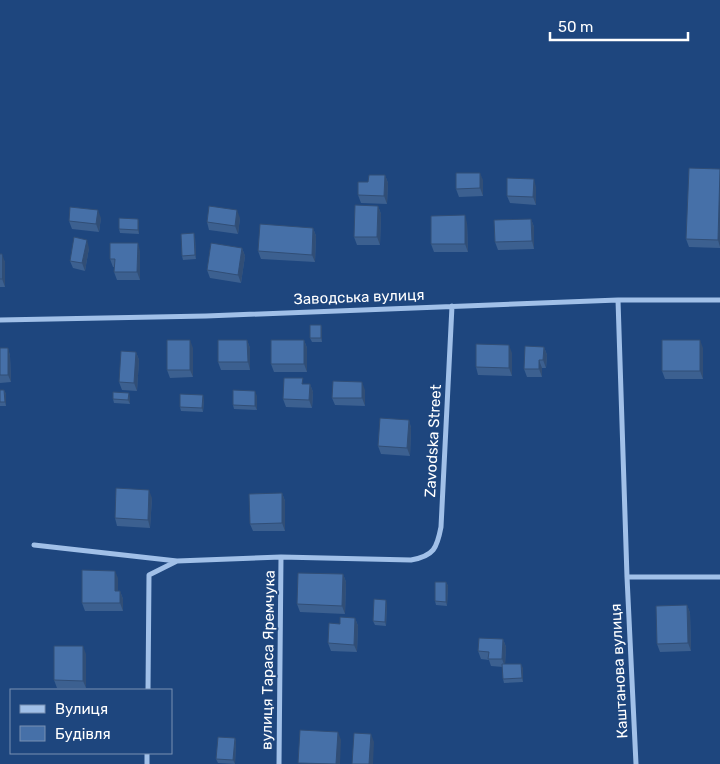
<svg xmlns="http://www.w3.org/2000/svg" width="720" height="764" font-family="Rubik,sans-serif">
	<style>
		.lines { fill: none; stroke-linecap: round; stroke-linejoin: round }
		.street { stroke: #a1c0e8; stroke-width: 5 }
		.wall { fill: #3c6090 }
		.shaded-wall { fill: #314e76 }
		.building { fill: #4670a8; stroke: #314e76 }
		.labels { text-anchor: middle; stroke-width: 4; stroke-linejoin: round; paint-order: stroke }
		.street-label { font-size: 15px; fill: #fff; stroke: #1e467e }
	</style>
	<rect width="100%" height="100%" fill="#1e467e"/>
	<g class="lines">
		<path class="street" d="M618 300 627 577 636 764
			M0 320 206 316 618 300H720
			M34 545 177 561 281 557 411 560C434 556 437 548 441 527L452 306
			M627 577H720
			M148 690 149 575 177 561
			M147 764V753
			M279 764 281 557"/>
	</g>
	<path class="wall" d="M720 169V248L689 247 686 239Z
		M385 175 388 183 387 204 361 203 358 195 368 182Z
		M483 180V196L459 197 456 189Z
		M536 187V205L510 203 507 196Z
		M378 206 381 214 380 245H357L354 237Z
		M101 218 99 232 72 229 69 221Z
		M240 218 238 234 209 230 207 222Z
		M138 219 139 223V234L120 233 119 229Z
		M531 219 534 227V249L498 250 495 242Z
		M467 223 468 252H434L431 244Z
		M313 228 316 236 315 262 261 259 258 251Z
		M195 237 196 259 183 260 182 256Z
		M89 248 85 271 73 268 70 261Z
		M242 248 245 256 241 283 210 278 207 270Z
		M140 251V280H117L114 272V267H113L110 259Z
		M0 254 5 262V287H0Z
		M321 325 322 329V342H312L310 338Z
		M247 340 250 348V370H221L218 362Z
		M304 340 307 348V372H274L271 364Z
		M544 347 547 355 546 368H542V377H527L524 369Z
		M0 348H8L10 356 11 382 0 383Z
		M193 348V377L170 378 167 370Z
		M703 348V379H665L662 371Z
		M136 352 139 360 137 391 122 390 119 382Z
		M512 353V376L478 375 476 367Z
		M304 384H310L313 392 312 408 286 407 283 399Z
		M0 390H4L6 394V406H0Z
		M365 390V406L335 405 332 398Z
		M257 396V410L234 409 233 405Z
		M130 397V404L114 403 113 399Z
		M204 399 203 412 181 411 180 407Z
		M409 420 411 428 410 456 381 454 378 446Z
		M282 493 285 501V531H253L250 524Z
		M152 498 150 528 117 526 115 518Z
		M343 574 346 582 345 614 300 612 297 604Z
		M118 578V591H120L123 599V611H85L82 603Z
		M446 582 448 586 447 606 436 605 435 601Z
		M387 604 386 626 375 625 373 621Z
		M687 605 690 613 691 651 660 652 657 644Z
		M355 618 358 626 357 652 331 651 328 643Z
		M503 639 506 647 505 664 523 668V682L504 683 503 679V667L491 666 489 660 481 659 478 651Z
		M86 654V688H57L54 680Z
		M235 738 236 742 235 764 218 763 216 759Z"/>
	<path class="shaded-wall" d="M720 169V247L718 240Z
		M480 173 483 180V196L480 188Z
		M385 175 388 183 387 204 384 196Z
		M534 179 536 187V205L533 197Z
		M378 206 381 214 380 245 377 237Z
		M98 210 101 218 99 232 96 224Z
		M237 210 240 218 238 234 235 226Z
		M465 215 467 223 468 252 465 244Z
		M138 219 139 223V234L138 230Z
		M531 219 534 227V249L532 241Z
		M313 228 316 236 315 262 312 255Z
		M194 233 195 237 196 259 195 255Z
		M87 240 89 248 85 271 82 263Z
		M138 243 140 251V280L137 272Z
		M242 248 245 256 241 283 238 275Z
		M2 254 5 262V287L2 279Z
		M321 325 322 329V342L321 338Z
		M190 340 193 348V377L190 370Z
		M247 340 250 348V370L248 362Z
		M304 340 307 348V372L304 364Z
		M700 340 703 348V379L700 371Z
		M509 345 512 353V376L509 368Z
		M544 347 547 355 546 368 543 360Z
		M8 348 10 356 11 382 8 375Z
		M136 352 139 360 137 391 134 383Z
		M539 360 542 368V377L539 369Z
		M362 382 365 390V406L362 398Z
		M310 384 313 392 312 408 309 400Z
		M4 390 6 394V406L5 402Z
		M255 391 257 396V410L255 406Z
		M129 393 130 397V404L128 400Z
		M203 395 204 399 203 412 202 408Z
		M409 420 411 428 410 456 407 448Z
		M149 490 152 498 150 528 148 520Z
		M282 493 285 501V531L282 523Z
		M115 571 118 578V599L115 591Z
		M343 574 346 582 345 614 342 606Z
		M446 582 448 586 447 606 446 602Z
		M120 591 123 599V611L120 603Z
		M386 600 387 604 386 626 385 622Z
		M687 605 690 613 691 651 688 643Z
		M355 618 358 626 357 652 354 645Z
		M503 639 506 647 505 667 502 659Z
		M83 646 86 654V688L83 681Z
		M521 664 523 668V682L522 678Z
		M338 732 341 740 340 764H336Z
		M371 734 374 742 373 764H369Z
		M235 738 236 742 235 764 233 760Z"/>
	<path class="building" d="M689 168 720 169 718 240 686 239Z
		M456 173H480V188L456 189Z
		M369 175H385L384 196 358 195V182H368Z
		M507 178 534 179 533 197 507 196Z
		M355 205 378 206 377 237H354Z
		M209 206 237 210 235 226 207 222Z
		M70 207 98 210 96 224 69 221Z
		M465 215V244H431V216Z
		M119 218 138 219V230L119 229Z
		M531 219 532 241 495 242 494 220Z
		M260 224 313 228 312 255 258 251Z
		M194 233 195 255 182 256 181 234Z
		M74 237 87 240 82 263 70 261Z
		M110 243H138L137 272H114L115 259H110Z
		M211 243 242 248 238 275 207 270Z
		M0 254H2V279H0Z
		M310 325H321V338H310Z
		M167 340H190V370H167Z
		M218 340H247L248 362H218Z
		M271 340H304V364H271Z
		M662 340H700V371H662Z
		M476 344 509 345V368L476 367Z
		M525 346 544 347 543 360H539V369H524Z
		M0 348H8V375H0Z
		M121 351 136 352 134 383 119 382Z
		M284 378H303L302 384H310L309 400 283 399Z
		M333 381 362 382V398H332Z
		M0 390H4L5 402H0Z
		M233 390 255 391V406L233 405Z
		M113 392 129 393 128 400 113 399Z
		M180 394 203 395 202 408 180 407Z
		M380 418 409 420 407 448 378 446Z
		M116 488 149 490 148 520 115 518Z
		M282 493V523L250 524 249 494Z
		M82 570 115 571V591H120V603H82Z
		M298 573 343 574 342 606 297 604Z
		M435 582H446V602L435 601Z
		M374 599 386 600 385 622 373 621Z
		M687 605 688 643 657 644 656 606Z
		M340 617 355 618 354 645 328 643 329 623 340 624Z
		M479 638 503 639 502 659H488L489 652 478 651Z
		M54 646H83V681L54 680Z
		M502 664H521L522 678 503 679Z
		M300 730 338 732 336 764 298 763Z
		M354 733 371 734 369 764H352Z
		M218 737 235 738 233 760 216 759Z"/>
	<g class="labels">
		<g class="street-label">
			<text transform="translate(359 297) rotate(-2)" y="5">Заводська вулиця</text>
			<text transform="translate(433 441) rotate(-87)" y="5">Zavodska Street</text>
			<text transform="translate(268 660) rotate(-89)" y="5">вулиця Тараса Яремчука</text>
			<text transform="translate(619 671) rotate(-93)" y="5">Каштанова вулиця</text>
		</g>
	</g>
	<rect x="10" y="689" width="162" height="65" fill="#1e467e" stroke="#7890b2"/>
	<rect x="20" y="705" width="25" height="8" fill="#a1c0e8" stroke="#7890b2"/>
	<text x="55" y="714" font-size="15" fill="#ffffff">Вулиця</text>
	<rect x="20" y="726" width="25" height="15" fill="#4670a8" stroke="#7890b2"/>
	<text x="55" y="739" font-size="15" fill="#ffffff">Будівля</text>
	<path d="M550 32v8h138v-8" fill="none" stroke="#ffffff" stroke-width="2.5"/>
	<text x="558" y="32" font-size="15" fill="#ffffff" stroke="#1e467e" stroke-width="4" paint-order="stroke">50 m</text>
</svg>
